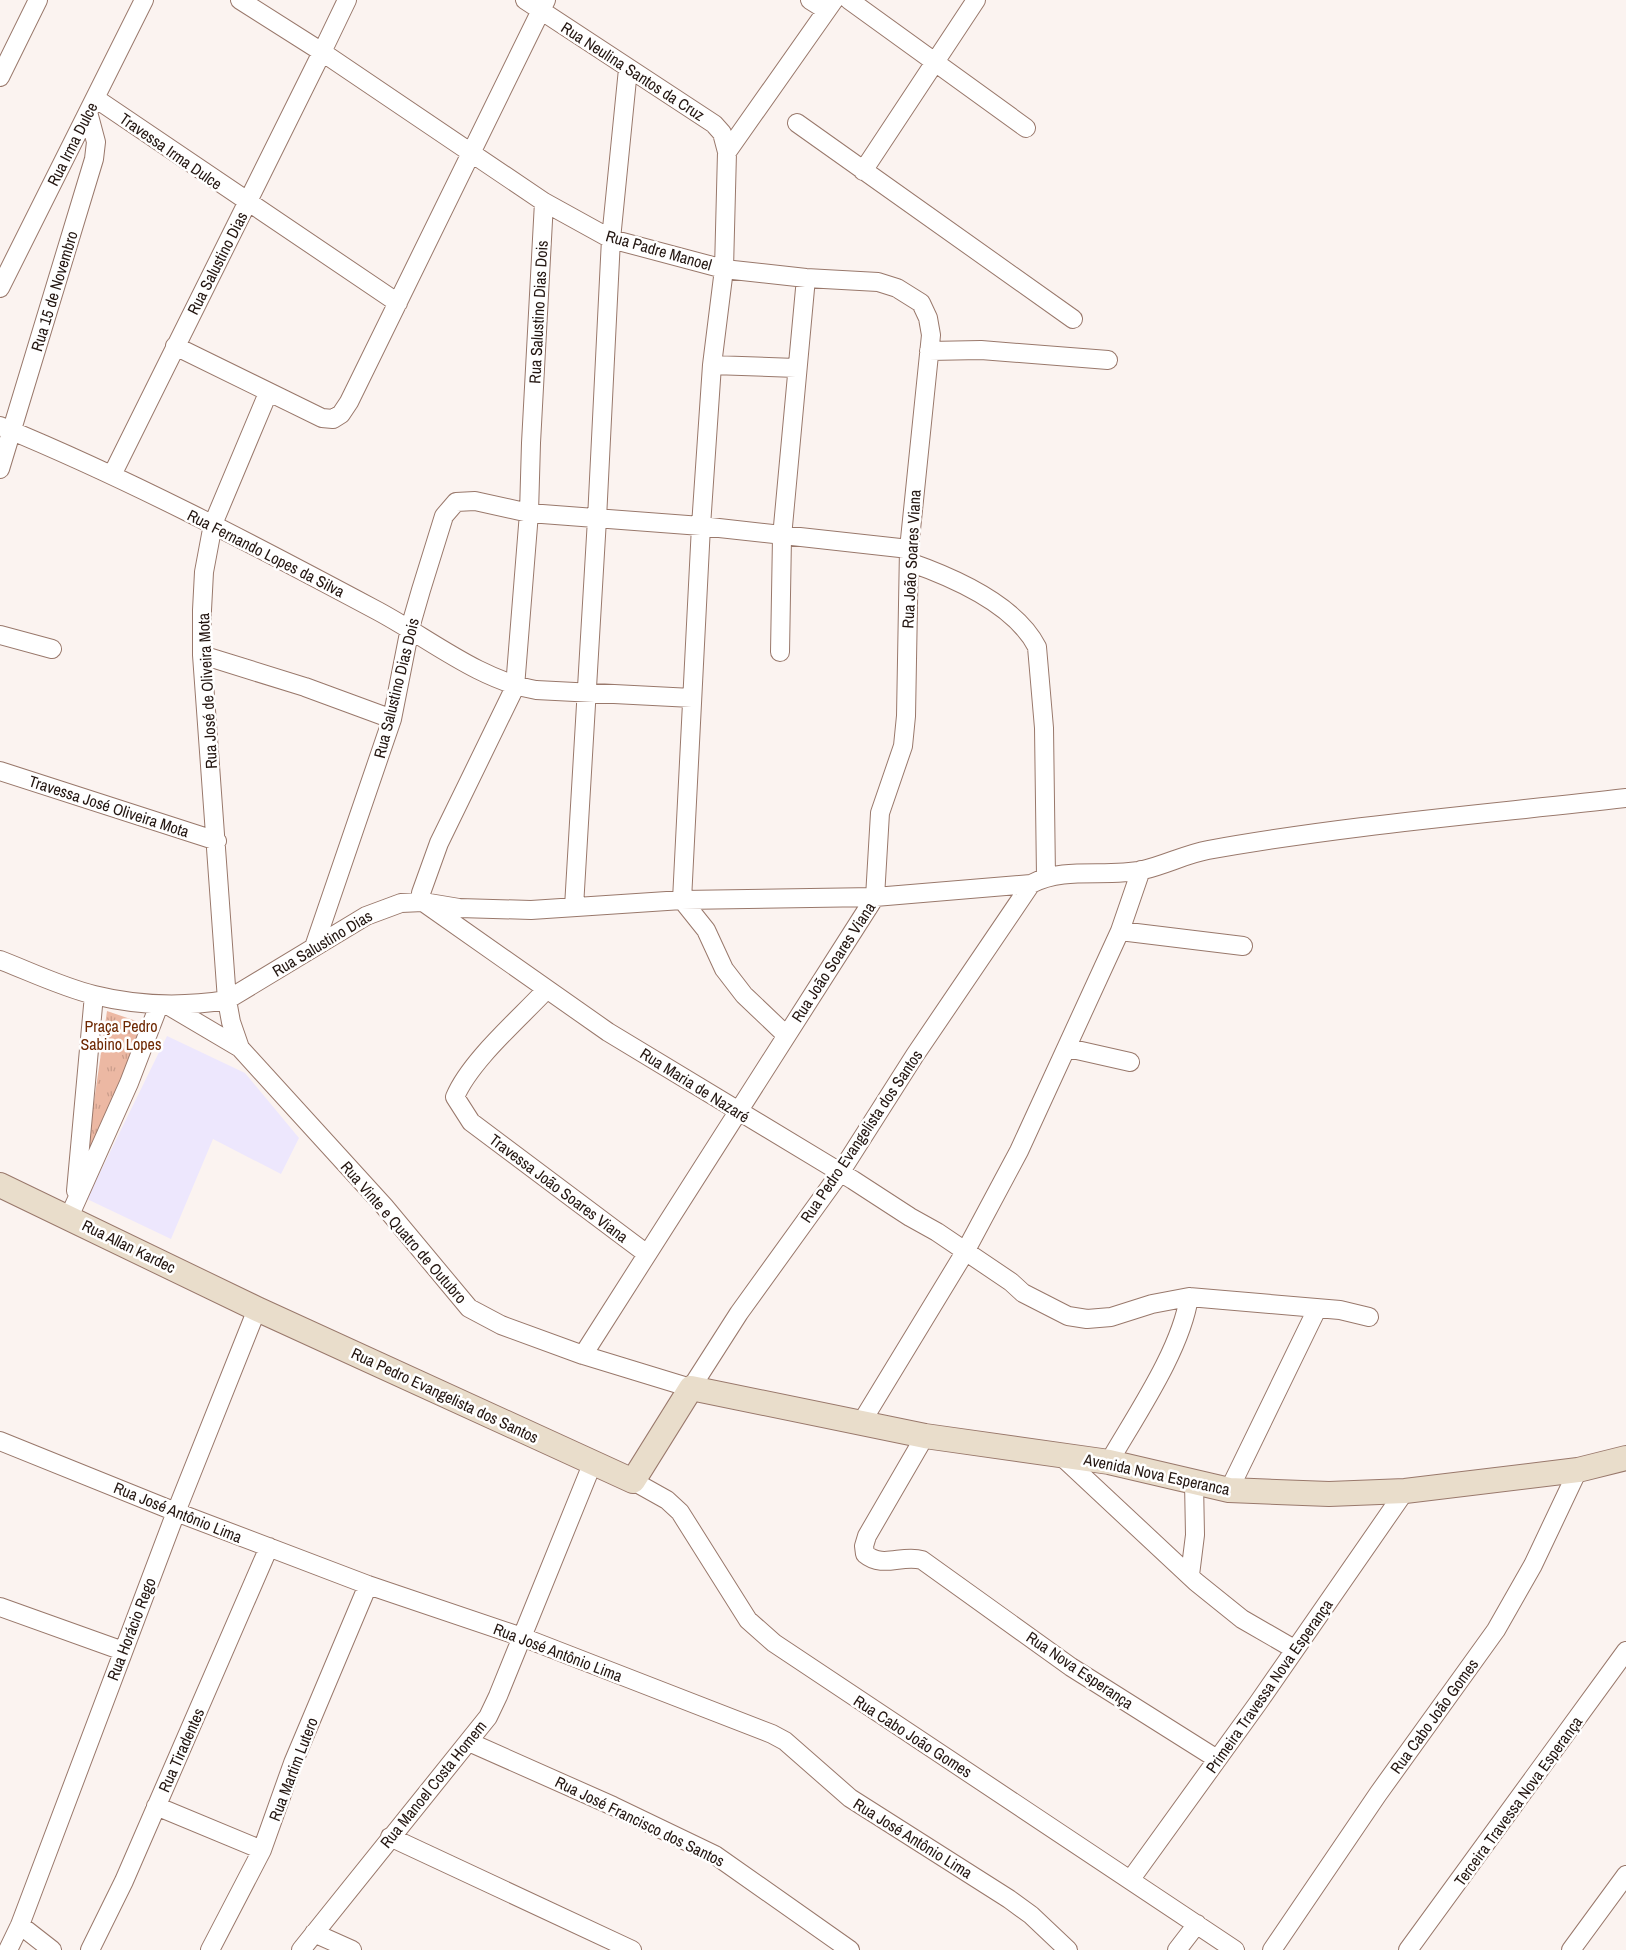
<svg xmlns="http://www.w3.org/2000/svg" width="1626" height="1950" font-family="'Archivo Narrow',sans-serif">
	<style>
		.education { fill: #ede7fd }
		.park { fill: url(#park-tufts) }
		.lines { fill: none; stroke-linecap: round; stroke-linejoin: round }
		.minor-casing { stroke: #99786b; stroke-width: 20 }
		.secondary-casing { stroke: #99786b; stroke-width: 26 }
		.minor { stroke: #fff; stroke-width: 18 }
		.secondary { stroke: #e9ddcb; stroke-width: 24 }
		.labels { text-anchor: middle; stroke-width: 5; stroke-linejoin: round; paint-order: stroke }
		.street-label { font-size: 16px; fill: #231611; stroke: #fff }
		.park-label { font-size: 16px; fill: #6e2802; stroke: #fff }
	</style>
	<defs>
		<pattern id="park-tufts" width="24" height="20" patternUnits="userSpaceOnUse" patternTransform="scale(1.25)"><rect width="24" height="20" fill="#ecb8a3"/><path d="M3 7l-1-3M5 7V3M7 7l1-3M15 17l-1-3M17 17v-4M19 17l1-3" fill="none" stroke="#ca9d8b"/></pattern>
	</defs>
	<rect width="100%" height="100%" fill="#fbf3f0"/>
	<path class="education" d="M167 1036 245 1073 299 1138 281 1174 213 1139 171 1239 87 1199Z"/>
	<path class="park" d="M107 1011 145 1024 86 1158Z"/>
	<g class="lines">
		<defs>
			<path id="minor" d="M240 0 322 52 347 0
				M525 0 714 124 722 133 727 152
				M810 0 826 10
				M849 0 1026 128
				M0 77 38 0
				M95 98 398 303
				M797 123 1073 319
				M863 171 976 0
				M544 202 531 443 529 513 515 687 439 843 421 893 423 902 608 1032 853 1180 910 1217 937 1232 1011 1282 1023 1293 1068 1316 1087 1319 1111 1317 1152 1304 1189 1297 1340 1310 1369 1317
				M0 288 144 0
				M175 346 322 418 333 419 341 414 349 402 546 0
				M929 351 981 350 1108 360
				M712 365 796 368
				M268 393 213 524 204 572 202 610V655L227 1000 366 916 401 903 423 902 459 908 531 910 682 900 875 897 1031 884C1065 866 1106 878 1143 870 1165 865 1186 854 1208 850 1346 825 1487 814 1626 798
				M0 426C129 479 252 544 374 609 426 636 478 680 536 690L692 698
				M0 469 94 159 96 142 88 112
				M112 475 322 52 544 202 611 239 724 269 806 278 878 282 897 288 921 303 928 318 931 335 909 549 906 716 903 746 880 813 875 897 583 1355
				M909 562C952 577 1015 604 1037 647L1044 728 1046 876
				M0 635 52 649
				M780 652 782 537 806 278
				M202 655 305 687 392 719
				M0 771 217 841
				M574 907 597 519 611 239 628 69
				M1120 931 1243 946
				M314 947 392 719 410 628 421 590 444 516 456 502 475 501 529 513 701 526 909 549
				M0 960C31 972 62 987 94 995 138 1006 183 1007 227 1000L231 1022 240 1048 384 1206 469 1308 501 1325 583 1355 691 1388 739 1313 840 1173 915 1055 1031 884
				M546 990C519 1019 470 1061 455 1097L471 1122 647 1254
				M169 1006 240 1048
				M786 1035 744 995 724 969 706 930 682 900 701 526 712 365 724 269 727 152 834 0
				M1068 1048 1130 1062
				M76 1191 94 995
				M69 1217 129 1083 159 1005
				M861 1423 965 1252 1019 1151 1120 931 1141 870
				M925 1436 867 1536 864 1546 865 1554C883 1569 902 1554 922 1560L1071 1667 1217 1759
				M0 1441 176 1512 368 1585 522 1637 772 1734 785 1741 850 1798 1009 1899 1031 1915 1068 1950
				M1059 1454 1196 1582 1242 1619 1294 1649
				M1109 1462C1136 1415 1181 1350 1189 1297
				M633 1481 667 1500 680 1512 748 1620 774 1643 1235 1950
				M1229 1490 1317 1309
				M1190 1575 1195 1535 1194 1482
				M0 1607 123 1651
				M469 1742 613 1806 715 1855 850 1950
				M156 1806 262 1850
				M390 1837 632 1950
				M1131 1879 1258 1703 1405 1491
				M20 1925 52 1950
				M314 1933 352 1950
				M8 1950 20 1925 176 1512 257 1309
				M90 1950 124 1881 269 1547
				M210 1950 262 1850 293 1763 368 1585
				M301 1950 488 1717 498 1696 593 1462
				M1177 1950 1197 1924
				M1272 1950 1378 1794 1496 1630 1533 1565 1578 1470
				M1408 1950 1626 1651
				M1571 1950 1626 1875"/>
			<path id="secondary" d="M0 1185 257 1309 633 1481 691 1388 925 1436 1109 1462 1229 1490 1329 1494 1405 1491 1578 1470 1626 1458"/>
		</defs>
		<use href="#minor" class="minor-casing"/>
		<use href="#secondary" class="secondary-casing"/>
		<use href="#minor" class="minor"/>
		<use href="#secondary" class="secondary"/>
	</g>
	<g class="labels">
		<g class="street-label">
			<text transform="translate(633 71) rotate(33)" y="6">Rua Neulina Santos da Cruz</text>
			<text transform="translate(72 144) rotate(-63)" y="6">Rua Irma Dulce</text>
			<text transform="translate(171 151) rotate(35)" y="6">Travessa Irma Dulce</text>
			<text transform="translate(659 250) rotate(16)" y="6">Rua Padre Manoel</text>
			<text transform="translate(217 263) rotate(-63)" y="6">Rua Salustino Dias</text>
			<text transform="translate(54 291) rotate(-73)" y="6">Rua 15 de Novembro</text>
			<text transform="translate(538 312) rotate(-87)" y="6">Rua Salustino Dias Dois</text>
			<text transform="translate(266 553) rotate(27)" y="6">Rua Fernando Lopes da Silva</text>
			<text transform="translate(911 559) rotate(-87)" y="6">Rua João Soares Viana</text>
			<text transform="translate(396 688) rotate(-76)" y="6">Rua Salustino Dias Dois</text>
			<text transform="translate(207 691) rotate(-93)" y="6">Rua José de Oliveira Mota</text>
			<text transform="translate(109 806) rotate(18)" y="6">Travessa José Oliveira Mota</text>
			<text transform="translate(322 943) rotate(-31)" y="6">Rua Salustino Dias</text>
			<text transform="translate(833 962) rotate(-57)" y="6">Rua João Soares Viana</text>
			<text transform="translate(695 1085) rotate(32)" y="6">Rua Maria de Nazaré</text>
			<text transform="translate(861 1136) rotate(-56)" y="6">Rua Pedro Evangelista dos Santos</text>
			<text transform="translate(559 1188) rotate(37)" y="6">Travessa João Soares Viana</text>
			<text transform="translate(404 1232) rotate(49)" y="6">Rua Vinte e Quatro de Outubro</text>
			<text transform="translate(129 1246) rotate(26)" y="6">Rua Allan Kardec</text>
			<text transform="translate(445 1395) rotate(25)" y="6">Rua Pedro Evangelista dos Santos</text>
			<text transform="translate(1157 1474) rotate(12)" y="6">Avenida Nova Esperanca</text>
			<text transform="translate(178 1512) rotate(22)" y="6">Rua José Antônio Lima</text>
			<text transform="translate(131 1629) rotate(-69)" y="6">Rua Horácio Rego</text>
			<text transform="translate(558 1652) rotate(21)" y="6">Rua José Antônio Lima</text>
			<text transform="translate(1080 1670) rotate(34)" y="6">Rua Nova Esperança</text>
			<text transform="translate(1269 1686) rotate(-55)" y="6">Primeira Travessa Nova Esperança</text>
			<text transform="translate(1434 1716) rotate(-54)" y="6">Rua Cabo João Gomes</text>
			<text transform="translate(913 1736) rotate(33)" y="6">Rua Cabo João Gomes</text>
			<text transform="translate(181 1750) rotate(-66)" y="6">Rua Tiradentes</text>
			<text transform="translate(293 1769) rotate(-69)" y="6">Rua Martim Lutero</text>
			<text transform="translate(433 1784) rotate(-51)" y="6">Rua Manoel Costa Homem</text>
			<text transform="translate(1518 1801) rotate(-54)" y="6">Terceira Travessa Nova Esperança</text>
			<text transform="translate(640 1821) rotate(26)" y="6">Rua José Francisco dos Santos</text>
			<text transform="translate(913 1838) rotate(32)" y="6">Rua José Antônio Lima</text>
		</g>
		<g class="park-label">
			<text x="121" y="1032">Praça Pedro<tspan x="121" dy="18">Sabino Lopes</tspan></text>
		</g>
	</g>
</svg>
